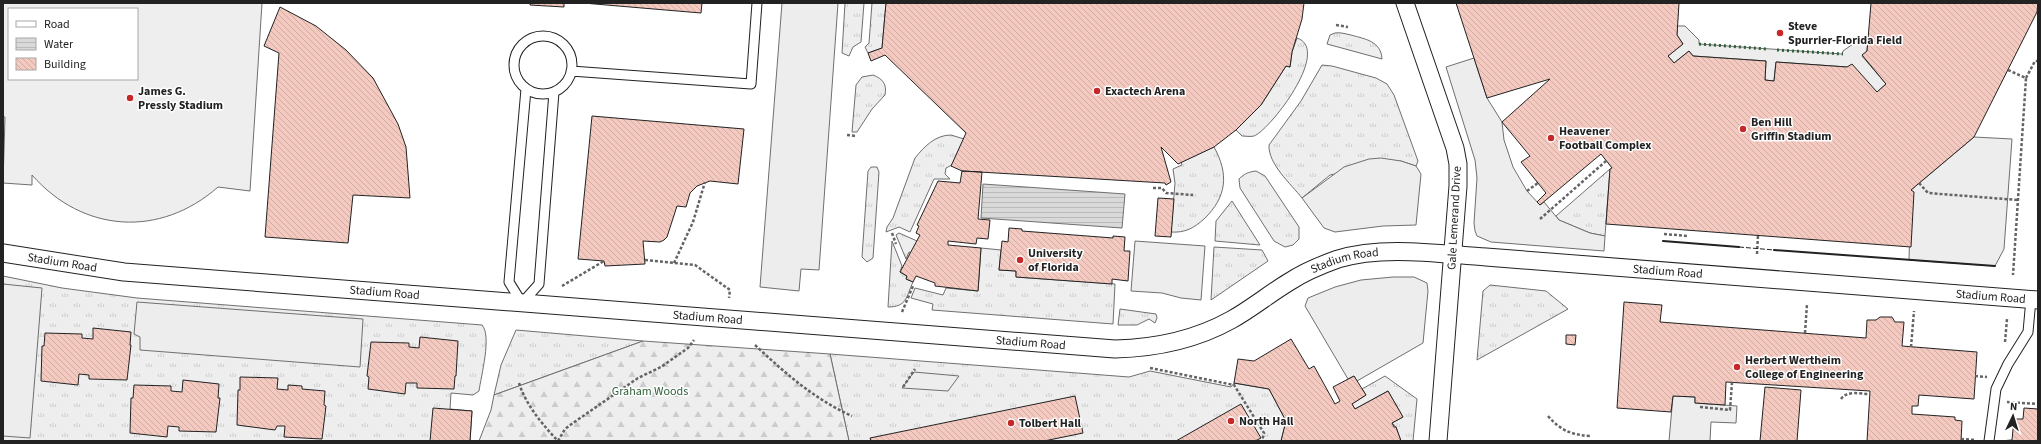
<svg xmlns="http://www.w3.org/2000/svg" width="2041" height="444" font-family="'Source Sans 3',sans-serif">
	<style>
		.grass { fill: url(#grass-tufts); stroke: #6f6f6f }
		.forest { fill: url(#forest-firs); stroke: #6f6f6f }
		.pitch { fill: #eee; stroke: #6f6f6f; fill-rule: evenodd }
		.parking { fill: #ededed; stroke: #6f6f6f }
		.water { fill: url(#water-rules); stroke: #6f6f6f }
		.building { fill: url(#building-back-hatch); stroke: #222 }
		.lines { fill: none; stroke-linecap: round; stroke-linejoin: round }
		.lane-casing { stroke: #222; stroke-width: 11 }
		.street-casing { stroke: #222; stroke-width: 19 }
		.path { stroke: #646464; stroke-width: 2.5; stroke-dasharray: 3 2; stroke-linecap: butt }
		.lane { stroke: #fff; stroke-width: 9 }
		.street { stroke: #fff; stroke-width: 17 }
		.hedge { stroke: #2f5e38; stroke-width: 3; stroke-dasharray: 2 3; stroke-linecap: butt }
		.fence { stroke: #222; stroke-width: 1; stroke-dasharray: 5 2; stroke-linecap: butt }
		.wall { stroke: #222; stroke-width: 2 }
		.poi-dot { fill: #c62828; stroke: #fff; stroke-width: 1.5 }
		.labels { text-anchor: middle; stroke-width: 3; stroke-linejoin: round; paint-order: stroke }
		.poi-label { font-size: 12px; font-weight: bold; fill: #222; stroke: #fff; text-anchor: start }
		.street-label { font-size: 12px; fill: #222; stroke: #fff }
		.park-label { font-size: 12px; fill: #2f5e38; stroke: #fff }
	</style>
	<defs>
		<pattern id="grass-tufts" width="24" height="20" patternUnits="userSpaceOnUse"><rect width="24" height="20" fill="#eee"/><path d="M3 7l-1-3M5 7V3M7 7l1-3M15 17l-1-3M17 17v-4M19 17l1-3" fill="none" stroke="#ccc"/></pattern>
		<pattern id="forest-firs" width="22" height="20" patternUnits="userSpaceOnUse"><rect width="22" height="20" fill="#eee"/><path d="M5 1l3.5 6h-7zM16 11l3.5 6h-7z" fill="#ccc"/></pattern>
		<pattern id="water-rules" width="6" height="5" patternUnits="userSpaceOnUse"><rect width="6" height="5" fill="#d9d9d9"/><path d="M0 2.5h6" fill="none" stroke="#bababa"/></pattern>
		<pattern id="building-back-hatch" width="6" height="6" patternUnits="userSpaceOnUse"><rect width="6" height="6" fill="#f3c9c0"/><path d="M-1 5l2 2M0 0l6 6M5-1l2 2" fill="none" stroke="#d0aca5"/></pattern>
	</defs>
	<rect width="100%" height="100%" fill="#fff"/>
	<path class="grass" d="M845 3H864L861 42 853 47 849 56 842 53Z
		M872 3H886L882 48 868 53 865 47 869 43Z
		M1335 33C1340 32 1346 34 1351 35 1365 39 1381 41 1382 59L1327 44 1330 35Z
		M1297 38C1332 50 1270 130 1254 136 1250 137 1246 136 1242 136L1236 130 1261 105 1286 66 1290 67 1292 52Z
		M1322 65 1332 66 1376 78 1387 84 1394 95 1418 161 1416 166 1401 161 1330 175 1302 198C1291 184 1268 164 1269 145L1301 101Z
		M873 75C883 79 887 84 885 95L872 109 857 132H852L856 85 862 77Z
		M951 135 964 139 952 165 946 168 945 174 950 179H934L910 232 899 227 886 232 887 227 893 218 915 158C924 147 935 135 951 135Z
		M1214 147C1229 174 1227 197 1204 219 1194 228 1185 233 1171 232L1175 183 1173 169 1182 165 1181 162Z
		M871 167H877L879 172 873 258 867 262 862 257 868 171Z
		M1610 169 1605 236 1590 233 1559 220 1556 216Z
		M1256 171 1265 176 1299 227V239L1293 245 1285 247 1274 241 1240 188 1239 179C1244 174 1248 172 1256 171Z
		M1232 201 1260 245 1215 241 1216 221Z
		M899 233 917 241 912 253 909 252 906 259 896 235Z
		M892 241 902 266 900 272 907 276 906 279 913 282C906 297 907 307 888 307Z
		M1214 247 1262 250 1268 261 1211 300Z
		M981 248 1001 250 999 270 1016 271V277L1115 284 1113 324 932 310 933 304 911 298 915 288 943 295 946 288 978 291Z
		M3 276 62 288 137 298 482 325C492 336 481 376 479 391L473 395 451 393 450 409 472 411 470 441H3Z
		M1490 285 1546 291 1568 309 1477 360 1483 291Z
		M1120 309 1156 314 1157 318 1155 323 1149 319 1137 325H1118Z
		M516 330 643 341 494 395 501 365Z
		M830 354 1129 377 1150 371 1231 387 1234 383 1269 389 1286 421 1281 441H849Z
		M1385 376 1417 399 1413 441H1401L1396 427 1392 423 1403 417 1388 391 1355 409 1352 404 1366 395 1362 389Z"/>
	<path class="forest" d="M643 341 830 354 849 441H479L491 410 494 395Z"/>
	<path class="pitch" d="M3 3H262L250 191 218 187C160 238 83 233 32 175V185L3 183 5 117H3ZM9 9H137V79H9Z"/>
	<path class="parking" d="M782 3H838L819 270 801 269 799 291 760 287Z
		M1677 26H1685L1699 40V44L1842 54 1843 51 1860 39H1868L1867 51 1862 56 1886 84 1877 92 1847 67 1776 62 1774 81 1765 80 1766 61 1693 56 1689 51 1674 63 1668 56 1683 44 1677 35Z
		M1474 58 1487 98 1502 122 1504 140 1513 167 1527 191 1540 205 1544 202 1559 220 1590 233 1605 236 1604 251 1491 242 1477 236 1475 231 1474 223 1477 178 1475 160 1446 67Z
		M1974 137 2012 139 2004 249 1995 266 1909 260 1911 190Z
		M1381 158 1401 161 1416 166 1421 174 1416 225 1383 226 1335 232 1324 228 1302 198 1344 167 1369 159Z
		M1135 241 1205 246 1201 300 1181 298 1162 293 1131 291Z
		M1393 277H1414L1427 283 1428 291 1423 343 1357 381 1354 376 1348 379 1305 306 1308 298 1335 287 1361 280Z
		M3 284 42 288 30 438 3 436Z
		M137 302 363 319 360 367 140 350V337L134 334Z
		M914 372 959 376 948 391 902 388Z
		M1673 396 1695 397V403L1737 406 1736 423 1711 422 1710 441H1669Z"/>
	<path class="water" d="M983 184 1125 194 1122 228 981 218Z"/>
	<path class="building" d="M530 3H564V7L530 5Z
		M583 3H702L701 13Z
		M886 3H1304L1302 19 1292 52 1290 67 1286 66 1261 105 1236 130 1214 147 1178 164 1161 147 1171 182 1166 185 1165 183 962 171 951 166 966 133 885 55 871 61 868 53 882 48Z
		M1456 3H1679L1677 35 1683 44 1668 56 1674 63 1689 51 1693 56 1766 61 1765 80 1774 81 1776 62 1847 67 1852 64 1877 92 1886 84 1862 55 1867 51 1871 3H2038L2037 12 1974 137 1911 190 1914 192 1911 247 1606 224 1610 169 1612 168 1601 154 1540 205 1537 202 1546 193 1521 162 1530 156 1502 122 1550 79 1487 98Z
		M280 7 316 26 346 50 373 78 398 124 406 147 410 198 353 195 348 243 265 237 279 53 264 46Z
		M592 116 744 129 738 184 710 181 697 186 690 193 686 207 677 206 667 237 664 240 660 242 643 241 645 264 605 266 604 261 578 259Z
		M962 171 982 172 978 219 990 220 988 239 977 238 976 244 948 241V245L981 248 978 291 935 286V283L916 276 913 282 906 279 907 276 900 272 920 235 916 233 919 226 917 225 938 181 960 183Z
		M1158 198 1174 199 1171 237 1155 236Z
		M1009 228 1022 229V231L1113 238V236L1125 237 1124 251H1130L1128 281 1112 279V284L1016 277V271L999 270 1002 241 1008 242Z
		M1624 302 1662 305 1660 322 1866 338 1867 320H1876L1880 317H1892L1895 322H1904L1902 346 1977 352 1974 399 1919 395 1918 406H1912V414L1955 417V420L1962 421 1961 441H1867L1870 391 1726 382 1725 405 1695 403V397L1673 396 1671 412 1617 408Z
		M93 328 131 332 130 345H131L127 380 89 379V375L79 374 78 385 41 381 42 346H44L45 333 82 334V338L93 339Z
		M1566 335H1576L1575 345 1566 344Z
		M420 337 458 341 456 376H455L454 389 417 388V383H406L405 394 368 389 369 377 367 376 371 342 409 343V347L419 348Z
		M1291 339 1309 369 1314 366 1335 404 1340 401 1333 387 1354 376 1366 395 1352 404 1355 409 1388 391 1403 417 1392 423 1394 427H1396L1401 441H1281L1286 421 1269 389 1234 383 1238 359 1254 361Z
		M240 377 278 378 277 389 288 390V385L302 386V389L325 391 324 405 326 406 322 439 284 437 285 426H277L275 430 237 425 238 390H240Z
		M183 380 219 384 218 398H220L216 432 179 431V427L168 426 167 437 130 433 131 398H133L134 385 171 386V391L182 392Z
		M1765 387 1801 390 1797 441H1760Z
		M1075 396 1083 433 1044 441H871L870 438Z
		M1241 404 1261 438 1255 441H1176Z
		M433 408 472 411 470 441H430Z
		M2024 408 2038 409V441H1999L2012 440 2014 419H2023Z"/>
	<g class="lines">
		<defs>
			<path id="lane" d="M514 65a29 29 0 1 1 58 0a29 29 0 1 1-58 0Z
				M571 71 751 84 757 3
				M526 89 509 282 522 303 539 284 554 92
				M1989 441 1996 389 2008 364 2028 332 2031 299"/>
			<g id="street">
				<path d="M1405 3 1455 148 1458 164V186L1438 441"/>
				<path id="s1" d="M3 253 124 272 1115 349C1155 348 1195 340 1231 320 1251 309 1269 294 1289 282 1304 272 1321 265 1338 259 1383 245 1440 254 1486 257L2038 300"/>
			</g>
		</defs>
		<use href="#lane" class="lane-casing"/>
		<use href="#street" class="street-casing"/>
		<path class="path" d="M1336 25 1348 27
			M2008 70 2026 78 2013 275
			M2026 78 2035 61H2038
			M847 135 856 136
			M1919 183 1928 193 2018 200
			M1153 188H1162L1166 193 1193 195
			M1527 191 1538 183
			M1540 219 1606 161
			M892 233 896 244
			M1664 234 1688 236
			M1757 254 1758 235
			M645 260 695 265 730 290 729 298
			M674 263 693 222 705 182
			M562 286 604 261
			M902 312 913 286
			M1805 333 1807 304
			M2005 342 2007 319
			M755 345C785 373 814 399 852 416
			M1911 347 1914 311
			M1150 368 1234 385 1264 433 1262 441
			M1975 376 1987 377
			M519 383C526 405 542 424 558 441
			M903 387 915 369
			M1841 399C1847 390 1860 394 1870 394
			M2007 402 2038 404
			M1700 407 1730 410 1732 382
			M1548 416C1561 431 1572 435 1591 436
			M1961 439 1976 440
			M558 441 565 429 573 423 638 378 661 367 688 348 694 340"/>
		<use href="#lane" class="lane"/>
		<use href="#street" class="street"/>
		<path class="hedge" d="M1699 44 1767 49
			M1777 50 1843 54"/>
		<path class="fence" d="M1739 247 1774 250"/>
		<path class="wall" d="M1663 241 1739 247
			M1774 250 1995 266"/>
	</g>
	<g class="poi-dot">
		<circle cx="1780" cy="33" r="4"/>
		<circle cx="1097" cy="91" r="4"/>
		<circle cx="130" cy="98" r="4"/>
		<circle cx="1743" cy="129" r="4"/>
		<circle cx="1551" cy="138" r="4"/>
		<circle cx="1020" cy="260" r="4"/>
		<circle cx="1737" cy="367" r="4"/>
		<circle cx="1231" cy="421" r="4"/>
		<circle cx="1011" cy="423" r="4"/>
	</g>
	<g class="labels">
		<g class="poi-label">
			<text x="1788" y="30">Steve<tspan x="1788" dy="14">Spurrier-Florida Field</tspan></text>
			<text x="138" y="95">James G.<tspan x="138" dy="14">Pressly Stadium</tspan></text>
			<text x="1105" y="95">Exactech Arena</text>
			<text x="1751" y="126">Ben Hill<tspan x="1751" dy="14">Griffin Stadium</tspan></text>
			<text x="1559" y="135">Heavener<tspan x="1559" dy="14">Football Complex</tspan></text>
			<text x="1028" y="257">University<tspan x="1028" dy="14">of Florida</tspan></text>
			<text x="1745" y="364">Herbert Wertheim<tspan x="1745" dy="14">College of Engineering</tspan></text>
			<text x="1239" y="425">North Hall</text>
			<text x="1019" y="427">Tolbert Hall</text>
		</g>
		<g class="street-label">
			<text transform="translate(1454 218) rotate(-87)" y="4">Gale Lemerand Drive</text>
			<text dy="4" stroke="none"><textPath href="#s1" startOffset="1367">Stadium Road</textPath></text>
			<text dy="4" stroke="none"><textPath href="#s1" startOffset="60">Stadium Road</textPath></text>
			<text dy="4" stroke="none"><textPath href="#s1" startOffset="1692">Stadium Road</textPath></text>
			<text dy="4" stroke="none"><textPath href="#s1" startOffset="384">Stadium Road</textPath></text>
			<text dy="4" stroke="none"><textPath href="#s1" startOffset="2016">Stadium Road</textPath></text>
			<text dy="4" stroke="none"><textPath href="#s1" startOffset="708">Stadium Road</textPath></text>
			<text dy="4" stroke="none"><textPath href="#s1" startOffset="1032">Stadium Road</textPath></text>
		</g>
		<g class="park-label">
			<text x="650" y="395">Graham Woods</text>
		</g>
	</g>
	<rect width="2041" height="444" fill="none" stroke="#222222" stroke-width="8"/>
	<rect x="8" y="8" width="130" height="72" fill="#ffffff" stroke="#a7a7a7"/>
	<rect x="16" y="21" width="20" height="6" fill="#ffffff" stroke="#a7a7a7"/>
	<text x="44" y="28" font-size="12" fill="#222222">Road</text>
	<rect x="16" y="38" width="20" height="12" fill="url(#water-rules)" stroke="#a7a7a7"/>
	<text x="44" y="48" font-size="12" fill="#222222">Water</text>
	<rect x="16" y="58" width="20" height="12" fill="url(#building-back-hatch)" stroke="#a7a7a7"/>
	<text x="44" y="68" font-size="12" fill="#222222">Building</text>
	<g transform="translate(2013 416) rotate(4)" stroke="#ffffff" stroke-width="3" paint-order="stroke">
	<path d="M0-3L7 15L0 10L-7 15Z" fill="#222222"/>
	<text y="-6" font-size="11" font-weight="bold" text-anchor="middle" fill="#222222">N</text>
	</g>
</svg>
